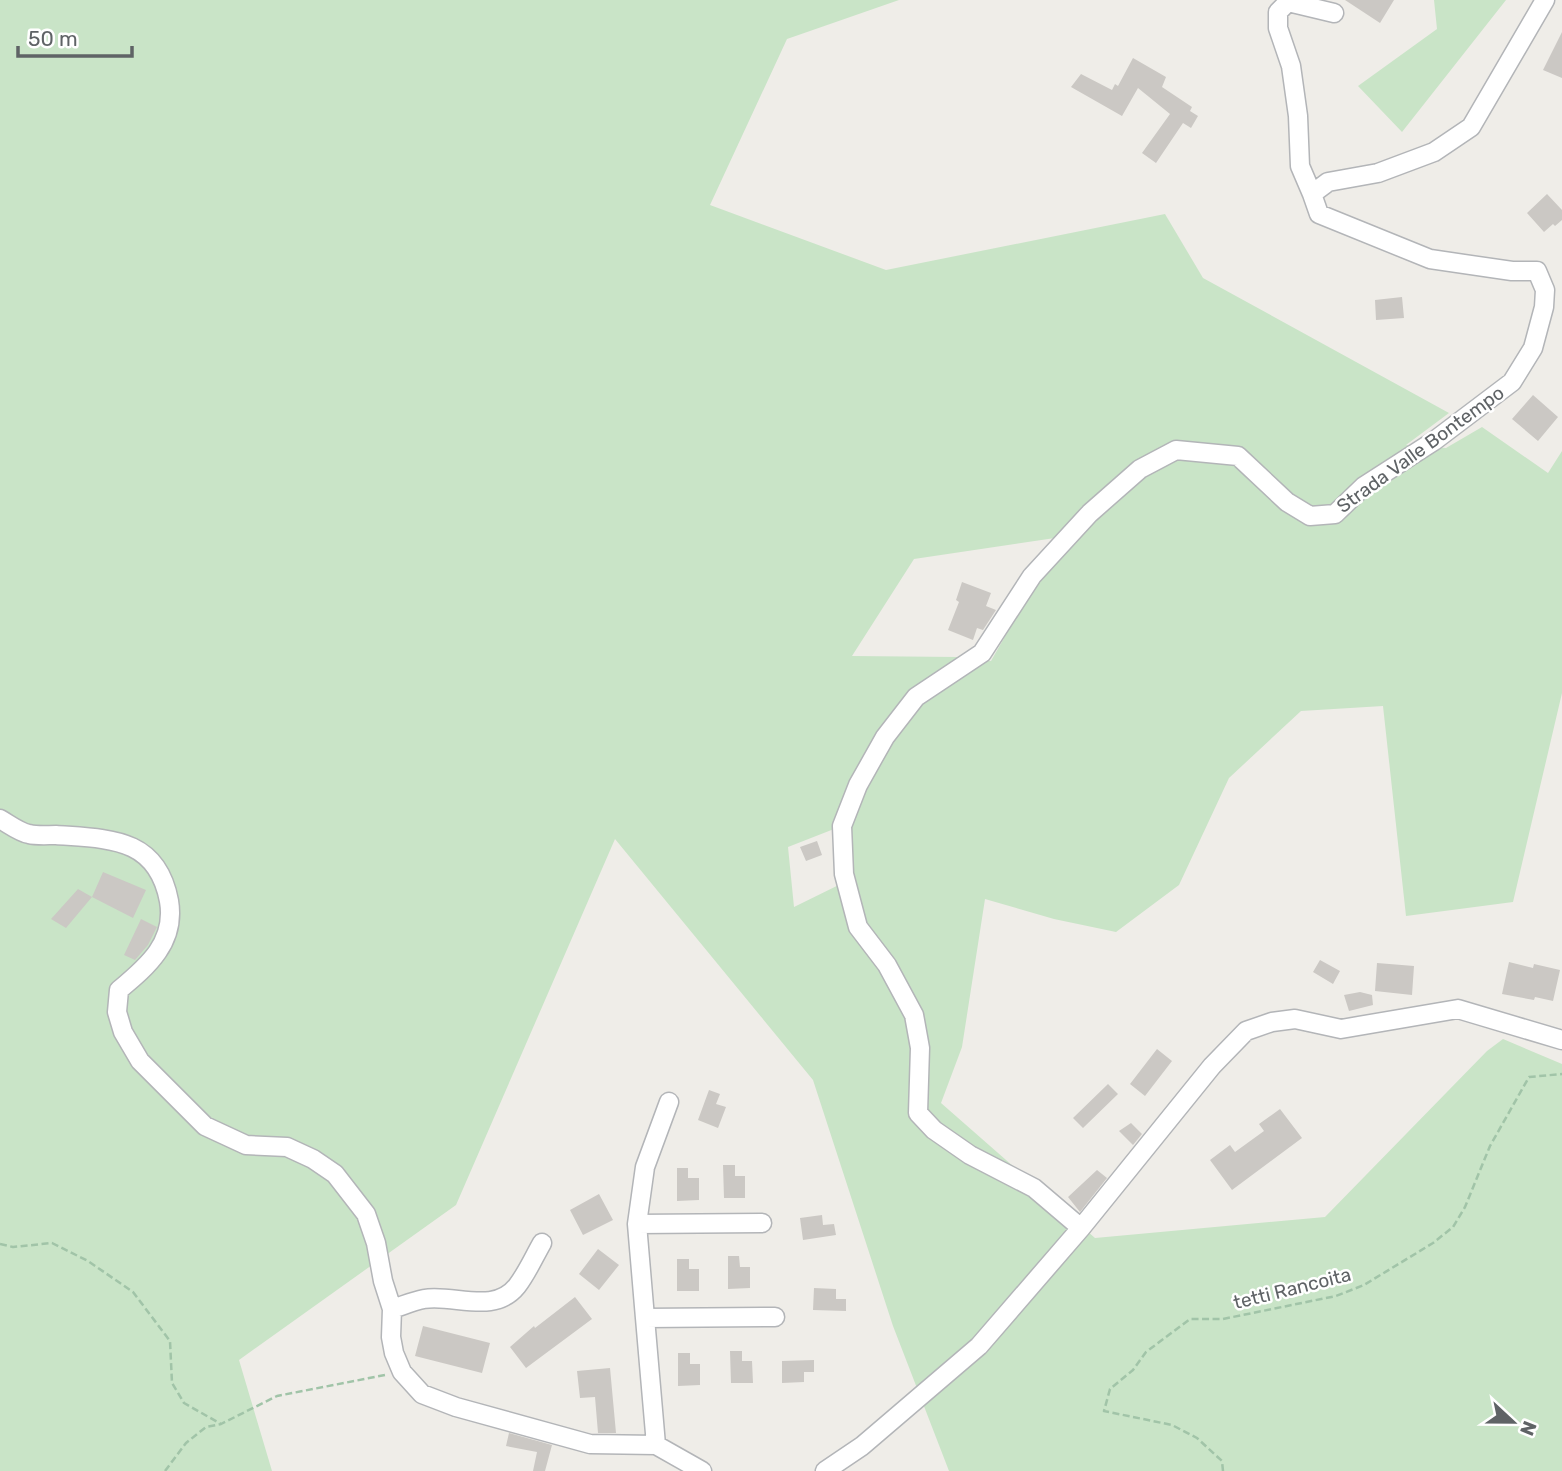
<svg xmlns="http://www.w3.org/2000/svg" width="1562" height="1471" font-family="Rubik,sans-serif">
	<style>
		.green { fill: #c9e4c7; fill-rule: evenodd }
		.building { fill: #cbc8c4 }
		.lines { fill: none; stroke-linecap: round; stroke-linejoin: round }
		.street-casing { stroke: #b3b5b8; stroke-width: 21 }
		.path { stroke: #a1c4a8; stroke-width: 2.5; stroke-dasharray: 7 3.5; stroke-linecap: butt }
		.street { stroke: #fff; stroke-width: 18 }
		.labels { text-anchor: middle; stroke-width: 5; stroke-linejoin: round; paint-order: stroke }
		.street-label { font-size: 19px; fill: #5f6366; stroke: #fff }
	</style>
	<rect width="100%" height="100%" fill="#efede8"/>
	<path class="green" d="M0 0H899L787 39 710 205 886 270 1165 214 1203 278 1449 413 1406 445 1446 448 1482 427 1548 473 1562 451V693L1513 902 1406 916 1383 706 1301 711 1229 778 1179 885 1116 932 1054 919 985 899 962 1047 941 1103 1095 1238 1325 1217 1487 1051 1503 1039 1562 1064V1471H949L893 1326 813 1080 615 839 456 1205 239 1360 272 1471H0ZM1139 461 1037 580 991 661 958 657 852 656 914 559 1055 538ZM834 829 855 877 794 907 788 847Z
		M1434 0H1506L1402 132 1358 86 1437 29Z"/>
	<path class="building" d="M1345 0H1394L1380 23Z
		M1562 32V78L1543 70Z
		M1133 58 1166 77 1162 87 1192 107 1190 111 1198 116 1191 128 1183 123 1156 163 1142 153 1170 114 1138 88 1122 116 1071 87 1081 74 1112 90 1115 84 1118 86Z
		M1547 194 1562 210V220L1555 226 1553 224 1544 232 1527 213Z
		M1402 297 1404 318 1376 320 1375 300Z
		M1533 395 1558 417 1538 441 1512 419Z
		M962 582 991 593 986 606 996 610 983 630 977 628 973 640 948 630 959 602 956 600Z
		M817 841 822 855 806 861 800 847Z
		M103 872 146 890 133 918 92 897Z
		M78 889 92 897 66 928 51 919Z
		M141 919 157 927 148 945 135 960 124 955Z
		M1320 960 1340 971 1333 984 1313 972Z
		M1509 962 1533 968 1534 964 1560 970 1553 1001 1535 997 1534 1000 1502 994Z
		M1377 963 1414 966 1412 995 1375 991Z
		M1360 992 1372 995 1373 1005 1349 1011 1344 995Z
		M1157 1049 1172 1061 1145 1096 1130 1084Z
		M1108 1084 1118 1094 1083 1128 1073 1118Z
		M709 1090 720 1094 716 1104 726 1107 718 1128 698 1120Z
		M1280 1109 1302 1138 1232 1190 1210 1160 1230 1145 1235 1152 1264 1131 1259 1124Z
		M1131 1123 1142 1134 1133 1145 1119 1131Z
		M723 1165H735V1176H745V1198H724Z
		M677 1168H688V1178H699V1200L677 1201Z
		M1097 1170 1107 1178 1080 1212 1068 1197Z
		M599 1194 613 1220 583 1235 570 1210Z
		M822 1215 823 1225 834 1224 836 1235 803 1240 800 1218Z
		M598 1249 619 1265 599 1290 579 1274Z
		M728 1256H739L740 1267H750V1288L728 1289Z
		M677 1259H689V1269H699V1291H677Z
		M814 1288 836 1289V1299H846V1311L813 1310Z
		M575 1297 592 1319 526 1368 510 1347 534 1326 535 1328Z
		M423 1326 490 1343 482 1373 415 1356Z
		M730 1351H742V1361H752L753 1383H731Z
		M678 1353H690V1364H700V1385L678 1386Z
		M814 1360V1372H804V1382L782 1383V1361Z
		M610 1368 616 1433H598L595 1397 580 1398 577 1371Z
		M509 1433 552 1445 545 1471H533L537 1452 506 1446Z"/>
	<g class="lines">
		<defs>
			<path id="street" d="M1312 194 1300 166 1298 116 1291 66 1278 28V12L1288 2 1334 13
				M0 819C9 824 19 832 29 834 37 836 47 835 56 835 109 839 157 837 169 901 176 942 148 966 119 990L117 1012 123 1032 140 1061 205 1126 246 1145 287 1147 313 1159 335 1174 366 1214 376 1243 383 1281 392 1309 391 1337 394 1353 402 1372 422 1394 456 1407 590 1444 656 1445 702 1471
				M637 1224 762 1223
				M1081 1228 1034 1188 970 1155 934 1130 918 1113 920 1048 914 1015 887 965 858 927 844 874 842 826 858 785 885 737 916 697 982 653 1032 576 1090 513 1140 469 1176 450 1238 456 1287 502 1310 516 1335 514 1364 486 1434 441 1512 382 1533 348 1544 307 1545 290 1537 271H1512L1430 259 1319 214 1312 194 1328 182 1378 173 1434 152 1471 127 1545 0
				M392 1309C402 1306 413 1301 424 1299 455 1294 494 1315 517 1286 527 1273 534 1257 542 1243
				M645 1318 637 1224 645 1167 669 1102
				M656 1445 645 1318 775 1317
				M825 1471 862 1446 979 1346 1081 1228 1212 1066 1246 1031 1272 1022 1295 1019 1341 1029 1458 1009 1562 1040"/>
		</defs>
		<use href="#street" class="street-casing"/>
		<path class="path" d="M0 1244 13 1247 52 1243 88 1261 133 1292 170 1341 172 1383 184 1403 221 1424
			M165 1471 186 1443 206 1427 221 1424 277 1396 385 1375
			M1223 1471 1222 1461 1197 1438 1172 1425 1104 1411 1110 1389 1133 1370 1146 1352 1190 1319H1223L1336 1296 1364 1285 1433 1243 1453 1227 1465 1207 1490 1146 1529 1077 1562 1074"/>
		<use href="#street" class="street"/>
	</g>
	<g class="labels">
		<g class="street-label">
			<text transform="translate(1420 449) rotate(-36)" y="7">Strada Valle Bontempo</text>
			<text transform="translate(1292 1288) rotate(-14)" y="7">tetti Rancoita</text>
		</g>
	</g>
	<g transform="translate(1513 1422) rotate(112)" stroke="#ffffff" stroke-width="5" paint-order="stroke">
	<path d="M0-5L12 26L0 18L-12 26Z" fill="#5f6366"/>
	<text y="-10" font-size="19" font-weight="bold" text-anchor="middle" fill="#5f6366">N</text>
	</g>
	<path d="M18 46v10h114v-10" fill="none" stroke="#5f6366" stroke-width="3.5"/>
	<text x="28" y="46" font-size="21" fill="#5f6366" stroke="#ffffff" stroke-width="5" paint-order="stroke">50 m</text>
</svg>
